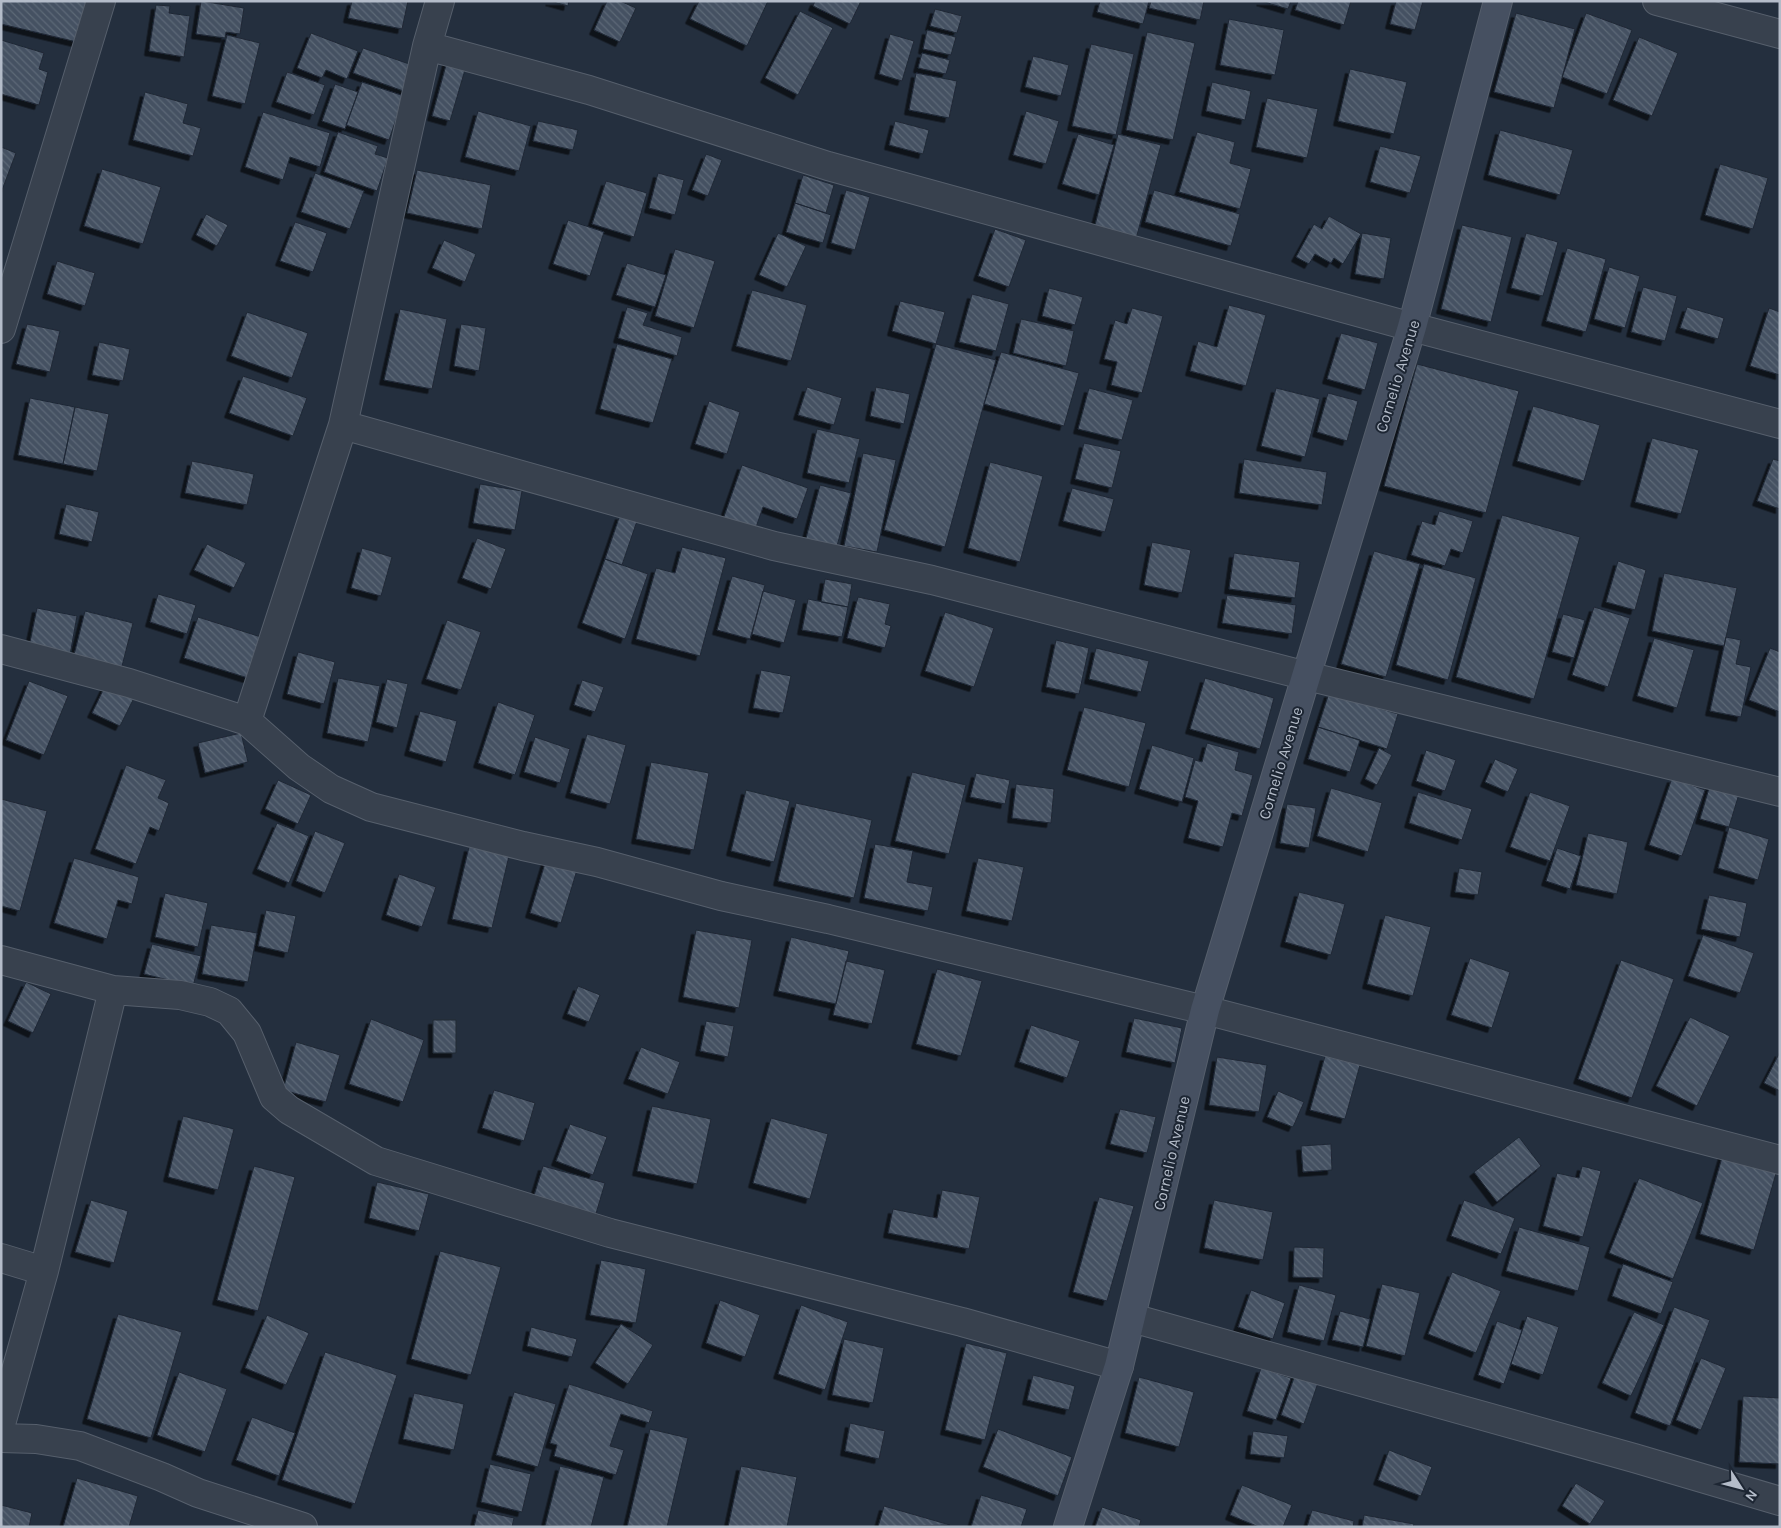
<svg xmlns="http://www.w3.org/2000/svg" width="1781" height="1528" font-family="Karla,sans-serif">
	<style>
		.building { fill: url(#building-back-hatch); stroke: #1f2835; filter: url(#shadow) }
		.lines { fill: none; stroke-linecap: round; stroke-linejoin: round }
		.street-casing { stroke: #565f6c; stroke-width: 30 }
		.secondary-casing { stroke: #565f6c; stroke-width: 30 }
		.street { stroke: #38414e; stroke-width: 28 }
		.secondary { stroke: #465061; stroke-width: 28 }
		.labels { text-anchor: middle; stroke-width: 4; stroke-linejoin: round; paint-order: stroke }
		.street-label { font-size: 16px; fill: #b4bcc9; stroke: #1d2633 }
	</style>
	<defs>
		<pattern id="building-back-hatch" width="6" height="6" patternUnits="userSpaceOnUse" patternTransform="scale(1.25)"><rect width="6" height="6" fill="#455162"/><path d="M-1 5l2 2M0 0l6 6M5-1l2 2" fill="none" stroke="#5d6877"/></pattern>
		<filter id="shadow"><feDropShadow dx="-4.5" dy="4.5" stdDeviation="0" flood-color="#0009"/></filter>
	</defs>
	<rect width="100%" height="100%" fill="#242f3e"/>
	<path class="building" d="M1 1H87L77 42 1 24Z
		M201 1 244 8 240 34 226 32 225 38 196 34Z
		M352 1H408L402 29 348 18Z
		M550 1H569L568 6Z
		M607 1H620L636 8 620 42 594 30Z
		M699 1H768L747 46 690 19Z
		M815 1H861L850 24 813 6Z
		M1100 1H1149L1143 24 1097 12Z
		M1151 1H1204L1200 20 1149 8Z
		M1261 1H1291L1288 9Z
		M1298 1H1351L1344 25 1295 10Z
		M1396 1H1423L1415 30 1390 24Z
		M156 5 170 6 169 13 190 16 184 57 149 51Z
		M935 9 962 16 957 33 930 26Z
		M800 11 833 28 798 95 765 78Z
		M1516 13 1575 29 1554 108 1494 92Z
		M1586 13 1632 30 1607 94 1562 77Z
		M1229 19 1284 30 1275 75 1220 65Z
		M927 30 956 37 951 55 923 49Z
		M1147 32 1195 43 1173 140 1126 130Z
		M311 33 358 51 347 79 326 70 322 78 297 68Z
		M890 34 914 41 902 81 879 74Z
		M227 35 260 43 245 104 212 96Z
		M1639 37 1678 53 1652 116 1613 100Z
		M1 40 44 53 39 69 48 72 39 105 1 94Z
		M1091 44 1134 54 1116 135 1072 126Z
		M363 48 418 67 409 93 353 73Z
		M922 53 950 60 946 74 918 68Z
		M1033 56 1069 65 1061 96 1025 87Z
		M448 58 467 63 450 121 432 116Z
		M1350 69 1407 82 1394 134 1338 121Z
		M287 72 325 85 314 115 276 102Z
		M916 73 957 81 949 118 909 110Z
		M362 82 404 96 389 140 346 125Z
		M1212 82 1251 91 1245 120 1206 111Z
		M335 84 358 92 345 129 322 121Z
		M145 92 188 104 183 123 201 128 193 156 133 140Z
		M1267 98 1318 109 1307 158 1256 147Z
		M478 111 531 126 519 171 465 157Z
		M1026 111 1059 121 1046 164 1013 155Z
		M263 112 330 133 320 167 290 157 283 180 245 167Z
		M538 121 578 130 573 150 533 141Z
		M895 121 929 130 923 154 889 145Z
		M1500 130 1573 150 1560 195 1488 175Z
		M338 132 378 146 375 154 388 158 377 191 324 172Z
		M1197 132 1235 142 1230 163 1251 169 1240 209 1179 192Z
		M1078 134 1114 145 1099 195 1062 184Z
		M1118 134 1161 145 1136 239 1094 229Z
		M1380 146 1421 156 1410 193 1370 182Z
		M1 147 16 153 1 193Z
		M706 154 722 160 708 196 692 190Z
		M1720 164 1768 178 1753 229 1705 215Z
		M102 169 161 187 143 244 84 226Z
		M417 170 491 185 482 229 407 213Z
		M315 173 364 191 350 229 301 212Z
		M658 173 684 180 675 215 649 208Z
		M803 175 834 185 826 213 795 203Z
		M606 181 647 193 634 237 592 224Z
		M846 190 870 197 855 250 831 243Z
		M1154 190 1240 214 1231 246 1145 222Z
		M795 203 831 215 823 243 786 232Z
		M206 214 228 225 217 246 196 235Z
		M1329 216 1361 234 1343 264 1334 258 1331 263 1315 254 1309 264 1296 257 1314 224 1322 229Z
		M568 220 604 232 590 276 553 264Z
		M295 222 327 233 313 272 280 261Z
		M1462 225 1512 237 1491 322 1441 309Z
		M995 229 1026 240 1009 287 978 276Z
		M778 233 806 246 787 287 759 275Z
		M1362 233 1391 238 1384 279 1355 274Z
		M1526 233 1558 242 1543 296 1511 288Z
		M444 240 476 254 465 282 432 268Z
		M1567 248 1606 259 1586 332 1546 321Z
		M675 249 715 261 694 328 655 316Z
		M57 261 95 273 85 306 47 294Z
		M627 263 666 275 655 307 616 295Z
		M1609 267 1640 276 1625 328 1594 319Z
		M1643 287 1677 296 1665 341 1631 332Z
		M1049 288 1083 297 1075 325 1042 316Z
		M752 290 807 305 791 361 736 346Z
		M972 294 1009 304 996 351 959 342Z
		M900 301 945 312 936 344 892 331Z
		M1229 305 1266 315 1246 386 1190 371 1198 341 1217 347Z
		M627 307 648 313 643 325 682 337 677 356 618 338Z
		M1687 307 1724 318 1718 339 1680 328Z
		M1132 308 1163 316 1142 393 1111 385 1117 362 1104 359 1115 320 1127 324Z
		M1769 308 1780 312V375L1750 366Z
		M400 309 447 319 432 389 384 380Z
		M247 312 308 333 292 378 231 356Z
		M1021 319 1074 331 1066 366 1013 353Z
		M27 324 60 331 50 372 16 364Z
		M461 324 486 328 479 371 454 366Z
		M1341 333 1378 343 1365 390 1327 379Z
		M99 342 130 349 123 381 92 375Z
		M617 344 672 359 653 423 600 409Z
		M936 344 996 360 945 547 884 530Z
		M1001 352 1079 373 1064 426 984 404Z
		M1417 364 1519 391 1486 513 1384 486Z
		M243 376 307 398 293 436 229 413Z
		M807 387 842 398 834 425 798 415Z
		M876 387 910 394 904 424 870 416Z
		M1089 388 1133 400 1122 440 1078 429Z
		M1276 388 1320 399 1305 457 1261 446Z
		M1328 393 1358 401 1347 441 1317 432Z
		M30 398 75 407 63 464 18 455Z
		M709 401 740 412 727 454 695 444Z
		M1533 406 1600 425 1584 481 1517 461Z
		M75 407 109 414 97 471 63 464Z
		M817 429 860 439 849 483 807 473Z
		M1652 438 1699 450 1681 514 1635 502Z
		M1084 443 1121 451 1112 488 1075 479Z
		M863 453 896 460 877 552 844 546Z
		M1244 459 1327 472 1322 505 1239 493Z
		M1773 459 1780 461V509L1757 501Z
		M192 461 254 474 247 505 185 493Z
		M990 462 1043 476 1020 562 968 548Z
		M742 465 808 488 797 519 763 507 753 536 721 525Z
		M480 484 522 491 515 530 473 523Z
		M820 485 851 493 836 550 805 542Z
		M1072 488 1114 499 1105 532 1063 521Z
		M66 504 99 512 92 542 59 534Z
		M1439 511 1473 521 1463 553 1451 549 1445 566 1411 555 1422 521 1435 525Z
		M620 515 637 521 622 565 605 559Z
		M1502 515 1580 537 1534 699 1456 677Z
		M477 538 506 549 491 589 462 578Z
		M1152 542 1191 550 1182 593 1144 585Z
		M207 544 246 563 234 588 194 570Z
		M682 547 726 558 700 656 636 639 656 568 675 573Z
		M362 548 392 557 381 596 351 588Z
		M1374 551 1420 564 1386 677 1341 664Z
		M1234 553 1300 562 1295 598 1229 589Z
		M605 559 648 574 625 639 582 623Z
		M1618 561 1646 570 1635 610 1606 602Z
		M1424 564 1476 578 1448 680 1396 665Z
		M1664 573 1737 588 1724 646 1652 631Z
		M732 576 765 585 750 639 717 630Z
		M825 579 852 584 848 607 821 602Z
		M763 591 796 600 784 643 752 634Z
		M158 594 196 605 187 634 150 622Z
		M1227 595 1296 605 1292 634 1222 623Z
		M858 597 890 604 885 624 891 626 885 648 847 638Z
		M808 599 848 607 842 637 802 630Z
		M1594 607 1630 618 1608 687 1572 675Z
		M37 608 77 616 70 655 29 647Z
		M85 611 133 623 120 674 72 663Z
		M945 612 994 628 974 687 925 671Z
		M1563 614 1585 620 1574 658 1552 652Z
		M198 617 261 637 248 678 184 658Z
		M447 620 481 632 461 690 426 679Z
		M1726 637 1741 640 1736 664 1751 667 1741 717 1710 711Z
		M1654 638 1694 650 1677 708 1637 696Z
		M1056 640 1089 648 1079 694 1046 687Z
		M1096 648 1149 661 1141 692 1089 679Z
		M1770 648 1780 652V712L1749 700Z
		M298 652 335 662 324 704 287 694Z
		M761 670 791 676 783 713 753 708Z
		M338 678 380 686 368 742 327 733Z
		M1205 678 1274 698 1260 749 1190 729Z
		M387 679 408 684 397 728 376 722Z
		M108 680 136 694 120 726 92 713Z
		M582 680 604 687 595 712 574 705Z
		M29 681 68 696 44 755 6 740Z
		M1329 693 1398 714 1387 749 1318 727Z
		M498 702 535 715 515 775 478 763Z
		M1084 707 1146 723 1129 787 1067 770Z
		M420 711 457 721 446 762 409 751Z
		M1318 727 1360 740 1350 772 1308 759Z
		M241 733 248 762 205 773 198 743Z
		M587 734 626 745 610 804 570 793Z
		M535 737 570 749 560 783 524 772Z
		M1207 743 1239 752 1235 770 1253 775 1242 816 1232 813 1223 847 1188 838 1198 801 1185 797 1195 760 1202 762Z
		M1152 745 1194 758 1182 802 1139 789Z
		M1379 748 1392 755 1377 785 1365 779Z
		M1426 750 1456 760 1445 791 1416 781Z
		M1495 759 1518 769 1508 792 1485 782Z
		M651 762 709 773 694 850 636 839Z
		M126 765 166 780 158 798 169 803 159 831 150 827 136 864 95 849Z
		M912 772 966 785 949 854 895 841Z
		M976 773 1010 780 1005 804 970 797Z
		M1672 778 1705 790 1682 856 1649 845Z
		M278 780 311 795 298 824 265 809Z
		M1016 784 1054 789 1051 823 1012 818Z
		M1710 785 1739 794 1729 827 1700 819Z
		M1331 788 1382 803 1368 852 1317 836Z
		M746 790 790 801 774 862 731 851Z
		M1418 792 1472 809 1462 840 1409 823Z
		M1530 792 1570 806 1550 861 1510 847Z
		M1 799 47 811 20 911 1 906Z
		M796 803 872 820 854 898 778 881Z
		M1287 804 1316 808 1309 848 1280 843Z
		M277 823 309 836 289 883 257 869Z
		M1729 827 1769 839 1758 880 1718 868Z
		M315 831 345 843 325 893 296 881Z
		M1588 833 1628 842 1617 894 1576 885Z
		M875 844 913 851 907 882 933 887 928 911 864 898Z
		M469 847 509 856 492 928 452 919Z
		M1557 848 1581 856 1570 889 1546 881Z
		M74 858 139 877 132 904 118 900 107 939 54 923Z
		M978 858 1024 867 1012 921 966 911Z
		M546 860 577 870 561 923 530 913Z
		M1459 868 1482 872 1478 895 1455 892Z
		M399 874 436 887 422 927 386 915Z
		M1299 892 1345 904 1331 955 1285 942Z
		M165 893 208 903 198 947 155 937Z
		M1709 895 1747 903 1740 937 1701 929Z
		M266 910 296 916 288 953 258 946Z
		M1385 915 1431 927 1413 996 1367 984Z
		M211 925 257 933 248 982 202 974Z
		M696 930 752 940 739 1008 683 997Z
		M1703 935 1754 953 1740 993 1688 976Z
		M791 937 849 951 836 1004 778 991Z
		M152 944 201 956 193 986 144 974Z
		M1470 958 1510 972 1492 1028 1451 1015Z
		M1621 960 1674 979 1632 1098 1578 1079Z
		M846 961 885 970 872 1024 833 1015Z
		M937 969 982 981 961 1056 916 1044Z
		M26 982 51 994 33 1033 8 1021Z
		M578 986 600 995 589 1022 567 1014Z
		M1690 1017 1730 1036 1697 1106 1656 1086Z
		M1134 1018 1182 1028 1175 1063 1126 1052Z
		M371 1019 424 1040 403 1102 349 1084Z
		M433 1020H456V1053H433Z
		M706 1021 734 1026 728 1057 700 1051Z
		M1031 1025 1080 1041 1067 1078 1019 1062Z
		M296 1042 340 1055 326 1102 283 1090Z
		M641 1047 680 1062 668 1094 628 1079Z
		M1780 1052V1091L1764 1083Z
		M1325 1056 1360 1065 1345 1119 1310 1110Z
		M1217 1057 1267 1065 1259 1112 1209 1105Z
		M494 1090 535 1103 524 1141 482 1128Z
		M1278 1091 1304 1102 1293 1127 1267 1117Z
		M652 1106 711 1119 697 1184 637 1171Z
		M1120 1109 1156 1117 1147 1153 1110 1144Z
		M183 1116 234 1129 218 1190 168 1177Z
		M771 1118 828 1134 810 1199 753 1183Z
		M570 1124 607 1137 593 1175 556 1161Z
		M1519 1137 1541 1166 1497 1202 1474 1172Z
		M1331 1144 1332 1170 1303 1172 1301 1146Z
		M1723 1154 1777 1170 1754 1250 1700 1234Z
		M254 1166 295 1177 258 1311 217 1300Z
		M543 1166 605 1183 595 1217 533 1199Z
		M1582 1166 1601 1171 1583 1237 1543 1226 1557 1173 1579 1178Z
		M1639 1178 1703 1203 1673 1279 1609 1253Z
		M377 1182 429 1194 419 1231 369 1218Z
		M942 1190 980 1197 969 1249 888 1233 893 1209 937 1218Z
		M1099 1197 1134 1206 1107 1301 1073 1292Z
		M91 1200 128 1211 114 1263 75 1252Z
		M1214 1200 1273 1212 1263 1260 1204 1248Z
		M1464 1200 1515 1218 1501 1254 1451 1236Z
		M1519 1227 1590 1247 1578 1291 1506 1271Z
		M1294 1247 1324 1248 1323 1278 1293 1277Z
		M440 1251 501 1267 471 1375 411 1359Z
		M601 1260 646 1269 636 1323 590 1315Z
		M1623 1264 1673 1282 1661 1314 1612 1296Z
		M1452 1272 1501 1291 1476 1353 1428 1334Z
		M1382 1284 1420 1293 1405 1356 1366 1346Z
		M1299 1285 1336 1295 1324 1341 1287 1332Z
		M1251 1290 1285 1303 1273 1339 1238 1327Z
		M720 1300 760 1315 745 1357 706 1343Z
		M801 1305 848 1322 825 1390 778 1374Z
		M1674 1307 1710 1320 1670 1426 1635 1413Z
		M1340 1311 1370 1319 1363 1347 1332 1340Z
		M1634 1312 1664 1325 1631 1396 1602 1383Z
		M118 1314 182 1332 151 1438 87 1419Z
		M267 1315 309 1333 286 1385 245 1368Z
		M1527 1316 1559 1327 1543 1375 1511 1364Z
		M1497 1321 1522 1330 1504 1384 1478 1375Z
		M621 1324 653 1345 628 1384 595 1363Z
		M531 1327 577 1339 572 1357 527 1346Z
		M844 1339 884 1348 873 1403 832 1395Z
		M966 1343 1007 1353 985 1440 945 1430Z
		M325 1352 397 1375 355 1504 282 1480Z
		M1701 1358 1726 1368 1701 1430 1676 1420Z
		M1261 1368 1291 1378 1276 1420 1247 1411Z
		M179 1372 227 1389 205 1452 157 1435Z
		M1296 1372 1319 1380 1304 1424 1281 1415Z
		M1033 1375 1075 1386 1069 1410 1027 1400Z
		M1139 1377 1194 1392 1179 1447 1125 1433Z
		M569 1384 653 1411 649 1423 621 1414 610 1446 624 1450 616 1475 554 1456 557 1445 550 1443Z
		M514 1392 556 1404 538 1467 496 1455Z
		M414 1393 464 1404 454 1450 403 1439Z
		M1743 1396 1780 1398V1464L1739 1462Z
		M252 1417 295 1433 279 1476 236 1460Z
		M850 1423 885 1431 879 1459 845 1451Z
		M650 1429 688 1438 667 1527H627Z
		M998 1429 1072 1457 1058 1496 983 1467Z
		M1253 1431 1288 1436 1284 1458 1250 1454Z
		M1389 1450 1432 1467 1421 1496 1378 1480Z
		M490 1464 531 1474 522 1512 481 1502Z
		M560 1466 604 1477 591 1527 545 1526Z
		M741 1466 797 1477 787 1527H728Z
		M77 1478 138 1496 129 1527H63Z
		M1576 1483 1605 1501 1590 1524 1562 1506Z
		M1242 1485 1292 1505 1283 1527H1259L1230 1515Z
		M981 1495 1027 1509 1021 1527H971Z
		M1 1505 32 1513 29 1527H1Z
		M884 1506 950 1525 878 1527Z
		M1102 1507 1141 1520 1139 1527H1095Z
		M478 1510 514 1518 512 1527H474Z
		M1312 1510 1354 1521 1353 1527H1307Z
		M1364 1515 1414 1524 1413 1527H1362Z"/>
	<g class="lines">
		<defs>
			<path id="street" d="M1657 1 1780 34
				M427 46 589 90 828 166 1412 327 1780 424
				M1 329 101 1
				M343 425 774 546 932 580 1307 676 1780 792
				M1 649 129 683 247 721 299 767 331 789 371 807 523 846 597 862 721 896 828 919 1205 1010 1780 1160
				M247 721 343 425 427 46 440 1
				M1 960 113 990 180 995 210 1002 229 1011 247 1033 274 1097 289 1110 376 1161 610 1233 962 1322 1119 1366
				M1 1258 44 1271
				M1132 1318 1634 1458 1780 1501
				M1 1424 44 1271 113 990
				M1 1438 36 1439 80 1446 162 1477 198 1493 303 1527"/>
			<path id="secondary" d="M1068 1527 1119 1366 1205 1010 1412 327 1498 1"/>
		</defs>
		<use href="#street" class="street-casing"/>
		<use href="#secondary" class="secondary-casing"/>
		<use href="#street" class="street"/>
		<use href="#secondary" class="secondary"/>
	</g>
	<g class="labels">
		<g class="street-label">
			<text transform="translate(1397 376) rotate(-73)" y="6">Cornelio Avenue</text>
			<text transform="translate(1280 763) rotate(-73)" y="6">Cornelio Avenue</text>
			<text transform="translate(1171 1153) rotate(-77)" y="6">Cornelio Avenue</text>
		</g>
	</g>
	<rect width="1781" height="1528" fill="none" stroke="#b4bcc9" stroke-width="5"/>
	<g transform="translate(1741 1488) rotate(126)" stroke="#1d2633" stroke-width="4" paint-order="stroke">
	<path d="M0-4L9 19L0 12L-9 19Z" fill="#b4bcc9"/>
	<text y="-8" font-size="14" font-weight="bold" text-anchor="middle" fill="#b4bcc9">N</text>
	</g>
</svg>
